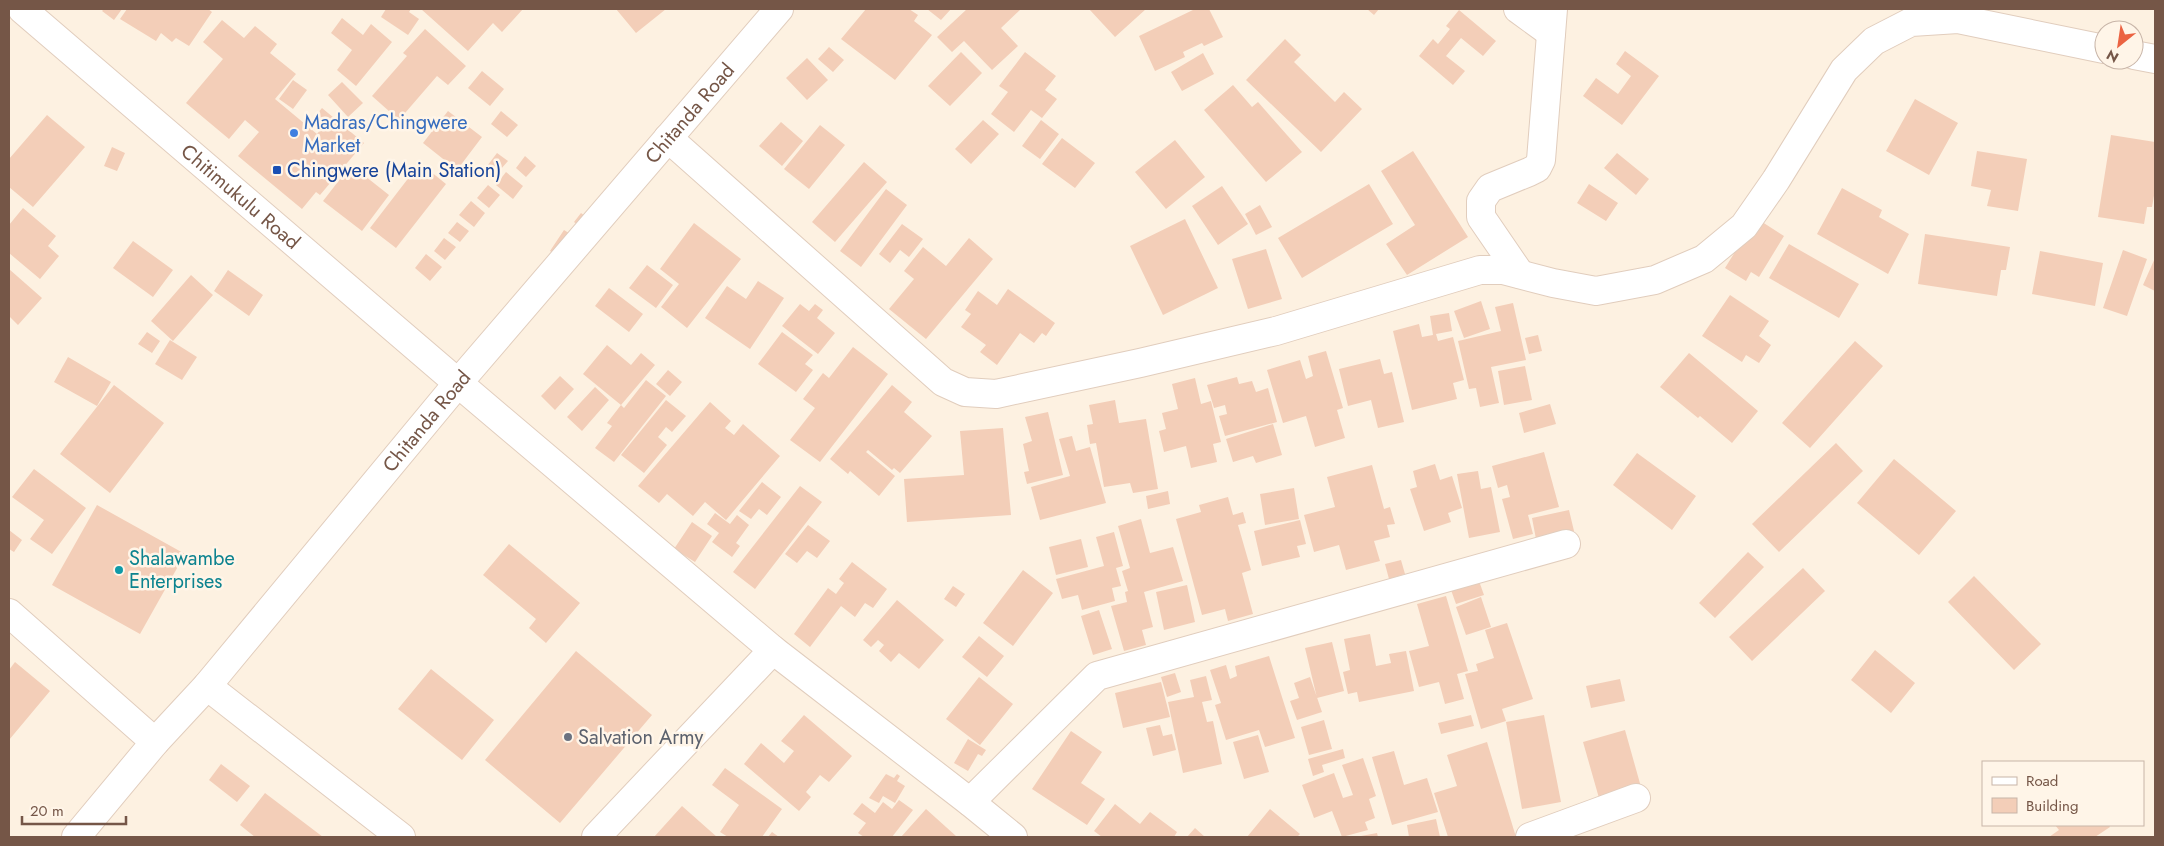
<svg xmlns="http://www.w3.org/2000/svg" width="2164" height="846" font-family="Jost,sans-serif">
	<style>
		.building { fill: #f3ceb8 }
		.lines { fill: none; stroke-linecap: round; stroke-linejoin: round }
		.minor-casing { stroke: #e1cdbd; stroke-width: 30 }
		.minor { stroke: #fff; stroke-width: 28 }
		.shop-dot { fill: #3f7fe0; stroke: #fff5e8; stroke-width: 2 }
		.transit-dot { fill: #1a4fb4; stroke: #fff5e8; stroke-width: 2 }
		.culture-dot { fill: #0f9aa8; stroke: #fff5e8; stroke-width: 2 }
		.worship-dot { fill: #6b7280; stroke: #fff5e8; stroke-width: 2 }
		.labels { text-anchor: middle; stroke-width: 5; stroke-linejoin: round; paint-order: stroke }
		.street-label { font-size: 20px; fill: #755647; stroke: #fff5e8 }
		.shop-label { font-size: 20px; fill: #366cbe; stroke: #fff5e8; text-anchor: start }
		.transit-label { font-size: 20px; fill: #164399; stroke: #fff5e8; text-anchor: start }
		.culture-label { font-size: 20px; fill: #0d838f; stroke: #fff5e8; text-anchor: start }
		.worship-label { font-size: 20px; fill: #5b616d; stroke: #fff5e8; text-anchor: start }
	</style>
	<rect width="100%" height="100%" fill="#fdf1e1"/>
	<path class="building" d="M104 9H122L114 20 102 11Z
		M127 9H208L212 12 189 46 176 38 172 42 161 33 156 41 120 19Z
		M386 9H411L409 12 419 19 408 35 381 17Z
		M421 9H523L502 32 493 23 468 51Z
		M616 9H666L636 33Z
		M866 9H909L918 15 914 21 932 35 895 80 841 39Z
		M927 9H951L941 20Z
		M967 9H1021L1001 28 1018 46 992 70 964 41 952 52 937 37Z
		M1089 9H1146L1115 37Z
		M1195 9H1209L1223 37 1204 46 1202 43 1183 52 1185 57 1155 71 1139 36Z
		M1367 9H1379L1374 15Z
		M1459 10 1496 41 1483 56 1461 38 1446 56 1465 71 1453 85 1419 56 1433 39 1438 44 1450 29 1446 26Z
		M342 18 363 35 371 24 392 42 356 86 337 70 352 50 331 33Z
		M222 20 244 38 255 26 277 44 270 53 296 74 275 99 317 134 323 126 313 119 322 108 364 143 320 195 316 192 302 209 238 156 259 132 245 120 229 139 186 103 223 59 203 42Z
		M425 29 466 66 448 85 437 76 399 120 372 96 407 56 403 53Z
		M1285 39 1301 55 1294 62 1335 102 1344 92 1362 109 1321 152 1246 80Z
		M829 47 844 60 833 72 818 59Z
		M1625 51 1659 76 1622 125 1583 96 1596 78 1618 94 1631 76 1616 64Z
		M961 52 982 73 950 106 928 86Z
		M1025 52 1056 76 1045 90 1057 99 1042 118 1031 110 1014 132 991 114 1008 92 999 86Z
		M1203 53 1214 74 1182 91 1171 72Z
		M807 58 828 80 807 100 786 78Z
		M482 71 504 89 490 106 468 88Z
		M293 80 307 90 293 109 279 99Z
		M342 82 363 103 348 117 328 95Z
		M1233 85 1252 107 1258 102 1302 152 1266 182 1204 110Z
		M1915 99 1958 123 1929 175 1886 151Z
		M448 111 482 137 457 170 423 143Z
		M501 111 518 125 507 137 491 124Z
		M47 115 85 147 33 207 9 187V159Z
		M983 120 999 134 971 164 955 149Z
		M1041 120 1059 134 1040 159 1022 146Z
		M781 122 803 141 782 166 759 146Z
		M820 125 845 145 809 189 784 169Z
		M2111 135 2155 142V190L2152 207H2147L2144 224 2098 217Z
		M1062 138 1095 163 1075 188 1042 164Z
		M1175 140 1205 177 1166 209 1135 172Z
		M112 147 125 153 117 171 104 166Z
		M1413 151 1468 237 1407 275 1386 244 1415 225 1381 171Z
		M1977 151 2027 159 2018 211 1987 206 1991 190 1971 186Z
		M497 153 508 161 493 178 484 170Z
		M1617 153 1649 179 1636 195 1604 168Z
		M525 156 536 166 526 177 516 168Z
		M864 162 887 182 835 242 812 222Z
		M420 163 446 184 396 248 370 228Z
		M351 165 389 195 362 231 323 201Z
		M506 172 523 186 513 199 496 185Z
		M1369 184 1393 224 1302 278 1278 238Z
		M1589 184 1618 203 1606 221 1577 203Z
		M488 185 500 195 489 208 477 198Z
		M1222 186 1248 224 1218 245 1192 206Z
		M1842 188 1882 210 1879 217 1909 234 1888 274 1817 234Z
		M886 189 907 205 861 267 840 251Z
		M471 201 485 213 474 227 459 215Z
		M1260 205 1272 227 1256 235 1245 214Z
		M23 208 56 236 48 246 59 256 40 279 9 253V225Z
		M581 213 591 221 584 230 574 222Z
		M1756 218 1784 236 1759 277 1751 272 1746 281 1725 268Z
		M1185 219 1218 288 1163 315 1130 246Z
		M457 222 469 231 460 242 448 233Z
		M694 223 741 259 687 328 661 307 679 284 660 269Z
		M902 224 923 239 909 257 900 250 890 263 879 254Z
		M564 230 572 235 559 257 550 251Z
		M1925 234 2010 247 2006 270H2001L1997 296 1918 284Z
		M444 238 456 247 445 260 434 251Z
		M969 238 993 259 926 339 889 309 914 279 904 271 923 247 946 266Z
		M133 241 173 270 153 297 113 268Z
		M1789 244 1859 284 1839 318 1769 278Z
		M1266 249 1282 299 1248 309 1232 259Z
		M2123 250 2147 259 2127 316 2103 308Z
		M2040 251 2103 263 2095 306 2032 294Z
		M426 254 442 267 430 281 415 268Z
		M2155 258V291L2143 285Z
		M647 265 673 285 656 308 629 288Z
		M9 269 42 298 18 325 9 316Z
		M228 270 263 295 249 316 214 291Z
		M191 275 213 295 173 341 151 321Z
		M758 281 784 298 750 349 705 318 727 286 746 299Z
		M609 288 643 314 629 332 595 306Z
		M1008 289 1055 323 1046 336 1042 333 1034 343 1020 333 997 365 980 352 986 345 961 327 971 314 965 310 978 291 997 305Z
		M1730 295 1769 321 1759 336 1771 345 1759 363 1746 355 1742 362 1702 336Z
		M1481 301 1490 329 1464 338 1454 311Z
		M1513 303 1526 360 1491 367 1499 403 1480 407 1476 388 1469 389 1458 341 1501 331 1495 307Z
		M800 304 809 311 815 304 823 310 817 318 835 333 818 354 782 326Z
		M1449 313 1452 331 1436 334 1438 341 1453 337 1464 380 1453 383 1457 399 1412 410 1393 331 1419 324 1422 337 1433 335 1430 316Z
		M147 332 160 341 152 353 138 344Z
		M782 332 813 355 805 364 813 370 796 392 758 364Z
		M1538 335 1542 351 1529 354 1525 338Z
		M170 340 197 357 182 380 155 364Z
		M1855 341 1883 366 1810 448 1782 423Z
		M607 345 631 365 641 353 655 365 621 405 583 374Z
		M853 347 888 374 820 462 790 440 815 408 803 399 823 373 829 378Z
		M1326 351 1343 408 1337 410 1345 438 1315 447 1306 416 1283 423 1267 370 1300 360 1306 379 1313 376 1308 356Z
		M1689 353 1758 411 1732 443 1700 416 1698 418 1660 387Z
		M68 357 111 382 97 406 54 382Z
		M1380 359 1384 374 1392 372 1404 422 1378 428 1371 400 1348 406 1339 369Z
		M1525 366 1532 400 1504 405 1498 371Z
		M668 370 682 382 670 396 656 384Z
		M560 376 574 389 555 410 541 396Z
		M1237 377 1239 384 1252 381 1256 392 1268 388 1277 422 1225 436 1219 416 1227 414 1225 405 1214 408 1207 385Z
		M1195 378 1201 404 1211 401 1221 442 1213 444 1217 462 1191 468 1186 446 1164 452 1159 431 1166 429 1162 413 1178 409 1172 384Z
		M646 380 666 396 614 462 595 448 612 426 607 423 621 405 624 408Z
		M114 385 164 423 110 493 60 454Z
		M892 385 912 402 904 412 932 436 900 473 894 468 892 470 868 450 866 452 895 476 879 496 850 471 848 474 830 459Z
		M595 387 609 400 582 431 567 417Z
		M666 400 686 416 672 432 666 427 658 437 667 445 644 473 621 455Z
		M1115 400 1119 423 1146 419 1158 489 1133 493 1130 483 1104 487 1096 443 1090 444 1087 425 1093 424 1089 405Z
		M710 402 731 421 725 428 734 435 743 424 780 456 726 520 705 502 693 516 667 494 659 503 638 486Z
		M1550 404 1556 424 1524 433 1519 413Z
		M1048 412 1063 475 1027 484 1024 472 1029 471 1023 444 1032 441 1025 417Z
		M1273 424 1282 455 1256 463 1253 456 1233 462 1226 439Z
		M1003 428 1011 515 907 522 904 479 964 475 960 431Z
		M1072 436 1076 451 1090 447 1106 503 1040 520 1031 487 1070 476 1059 439Z
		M1836 443 1863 471 1779 552 1752 524Z
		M1544 452 1559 507 1528 515 1533 534 1513 539 1502 499 1510 497 1507 485 1498 488 1492 466Z
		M1637 453 1696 496 1672 530 1613 485Z
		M1894 459 1956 511 1919 555 1857 503Z
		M1435 464 1440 480 1452 476 1462 508 1448 513 1451 522 1424 531 1410 489 1417 487 1413 471Z
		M1372 465 1384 509 1390 507 1395 524 1387 525 1390 537 1374 541 1380 561 1346 570 1339 545 1314 552 1304 515 1335 507 1327 477Z
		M34 469 86 508 52 554 30 539 44 520 12 497Z
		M1478 471 1481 489 1491 487 1500 532 1469 538 1457 474Z
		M762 482 781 497 767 515 759 509 751 519 739 511Z
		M800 486 822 502 755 589 733 572Z
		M1294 488 1299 519 1265 525 1260 494Z
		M1168 491 1170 504 1148 509 1146 496Z
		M1228 497 1233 515 1243 512 1246 523 1238 525 1251 570 1242 573 1253 614 1228 621 1225 609 1202 615 1176 519 1201 512 1199 505Z
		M97 505 185 554 140 634 52 585Z
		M1569 510 1574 531 1536 539 1532 518Z
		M715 513 730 524 737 515 749 525 736 543 740 546 732 557 712 542 719 533 707 524Z
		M1141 519 1150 553 1173 547 1183 581 1144 592 1153 627 1142 630 1146 645 1124 651 1111 606 1127 602 1125 592 1128 591 1122 571 1130 568 1118 526Z
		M1300 520 1306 544 1297 546 1300 557 1262 566 1254 531Z
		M692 522 712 536 695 562 674 549Z
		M808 525 830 541 817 558 807 551 797 563 785 554Z
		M9 530 22 540 14 552 9 549Z
		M1114 532 1123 566 1116 568 1121 586 1112 588 1115 601 1082 610 1078 595 1062 599 1056 579 1104 566 1096 537Z
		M1081 539 1088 567 1056 575 1049 547Z
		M509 544 580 603 546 643 529 628 536 619 483 575Z
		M1748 552 1764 567 1715 618 1699 603Z
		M1401 560 1405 574 1389 579 1385 564Z
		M852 562 887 589 873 608 865 603 855 617 841 606 810 647 794 634 828 588 836 594 844 583 839 579Z
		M1803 568 1825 591 1752 661 1729 637Z
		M1023 570 1053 593 1013 646 983 623Z
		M1974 576 2041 644 2014 670 1948 602Z
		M1479 581 1484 595 1456 604 1451 590Z
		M1187 585 1195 622 1164 630 1156 592Z
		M953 586 965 594 956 607 944 599Z
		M1446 596 1468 671 1457 674 1464 699 1445 704 1439 682 1419 687 1409 651 1429 646 1417 604Z
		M1481 597 1491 627 1466 635 1456 607Z
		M897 600 944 640 919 669 899 653 891 662 879 651 884 645 878 640 871 647 863 640Z
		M1099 610 1112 649 1093 655 1081 616Z
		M1507 623 1533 699 1502 709 1506 721 1481 729 1465 674 1478 671 1476 664 1494 658 1485 630Z
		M1370 634 1376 666 1391 663 1389 654 1406 651 1414 691 1359 702 1357 692 1348 694 1343 672 1350 670 1344 639Z
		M979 636 1004 656 987 677 962 657Z
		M1332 642 1344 691 1317 698 1305 648Z
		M1875 650 1915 683 1891 713 1851 680Z
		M576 651 652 715 560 823 485 760Z
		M1269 656 1295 738 1265 747 1259 730 1226 740 1215 705 1221 703 1210 670 1226 665 1230 679 1237 676 1235 666Z
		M15 662 50 691 9 740V670Z
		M431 669 494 720 462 760 398 709Z
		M1175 673 1181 692 1167 697 1161 677Z
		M1206 676 1212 700 1202 702 1207 722 1213 721 1222 764 1183 773 1168 702 1194 697 1190 680Z
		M979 677 1013 704 980 745 946 719Z
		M1310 677 1322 712 1297 720 1290 701 1299 698 1294 683Z
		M1620 679 1625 701 1591 708 1586 686Z
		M1161 682 1170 717 1123 728 1115 693Z
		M804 715 852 756 829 782 820 775 806 792 811 797 799 811 744 764 761 743 784 763 794 751 781 741Z
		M1471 715 1474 726 1441 734 1438 723Z
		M1544 715 1561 802 1522 809 1506 722Z
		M1324 720 1332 749 1309 755 1301 727Z
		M1160 725 1163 736 1172 734 1176 750 1153 756 1146 728Z
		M1625 730 1641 787 1599 798 1583 742Z
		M1071 731 1102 752 1081 783 1105 799 1087 825 1032 789Z
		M1258 735 1269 772 1244 779 1233 742Z
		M968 739 986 750 982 756 978 754 968 771 954 763Z
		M1487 742 1516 837H1448L1434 793 1457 786 1447 755Z
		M1343 749 1345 758 1322 765 1324 772 1313 776 1308 759Z
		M1394 751 1404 785 1427 778 1438 812 1392 825 1372 757Z
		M1363 758 1376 796 1369 799 1375 818 1365 822 1368 830 1342 837 1332 811 1314 818 1302 785 1334 773 1343 798 1353 795 1342 765Z
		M221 764 250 786 237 802 209 780Z
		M725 768 782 809 762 837H728L720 832 739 805 712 785Z
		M886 774 894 778 897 774 900 776 897 781 905 786 895 803 883 796 879 803 869 798Z
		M265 793 323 837H255L240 825Z
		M899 800 913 810 892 837H864L858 833 866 823 853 814 862 803 875 813 883 802 892 809Z
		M1115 804 1140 824 1150 812 1177 832 1174 837H1102L1094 831Z
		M682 806 717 837H654Z
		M926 809 956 836 955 837H901Z
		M1270 809 1300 834 1297 837H1247Z
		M1436 819 1440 837H1409L1407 825Z
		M2055 825H2109L2110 827 2095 837H2049L2059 830Z
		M1195 828 1205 837H1187Z
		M772 832 779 837H768Z
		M1377 833 1378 837H1361V836Z"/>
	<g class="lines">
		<defs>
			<g id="minor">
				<path id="s1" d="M22 9 458 383 773 650 970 802 1013 837"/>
				<path d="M1518 9 1551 33"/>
				<path d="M2134 55 2155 59"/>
				<path d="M668 138 943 382 965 392 996 394 1140 363 1276 331 1480 270H1503L1553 283 1596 291 1655 280 1704 259 1744 226 1776 180 1844 70 1874 41 1911 22 1958 19 2104 49"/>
				<path d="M1520 274 1481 217V201L1490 188 1529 172 1537 168 1541 160 1553 9"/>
				<path d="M9 613 155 742"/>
				<path d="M207 686 401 837"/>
				<path d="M970 802 1097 676 1566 544"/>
				<path id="s2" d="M76 837 155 742 207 686 458 383 779 9"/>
				<path d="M596 837 773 650"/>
				<path d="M1530 837 1636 798"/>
			</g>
		</defs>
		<use href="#minor" class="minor-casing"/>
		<use href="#minor" class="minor"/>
	</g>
	<circle class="shop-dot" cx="294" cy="133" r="5"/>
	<rect class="transit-dot" x="272" y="165" width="10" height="10" rx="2.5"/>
	<circle class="culture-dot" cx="119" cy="570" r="5"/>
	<circle class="worship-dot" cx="568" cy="737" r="5"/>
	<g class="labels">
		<g class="street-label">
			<text dy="7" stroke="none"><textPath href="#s2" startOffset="949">Chitanda Road</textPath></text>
			<text dy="7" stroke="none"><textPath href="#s1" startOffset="288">Chitimukulu Road</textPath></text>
			<text dy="7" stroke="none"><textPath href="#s2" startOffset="544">Chitanda Road</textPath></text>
		</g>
		<g class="shop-label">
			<text x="304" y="129">Madras/Chingwere<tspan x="304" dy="23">Market</tspan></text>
		</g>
		<g class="transit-label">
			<text x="287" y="177">Chingwere (Main Station)</text>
		</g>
		<g class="culture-label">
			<text x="129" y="565">Shalawambe<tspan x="129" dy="23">Enterprises</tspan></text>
		</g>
		<g class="worship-label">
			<text x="578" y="744">Salvation Army</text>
		</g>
	</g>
	<rect width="2164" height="846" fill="none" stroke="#755647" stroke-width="20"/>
	<rect x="1982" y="761" width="162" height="65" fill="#fff5e8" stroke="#c8b5a8"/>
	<rect x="1992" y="777" width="25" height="8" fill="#ffffff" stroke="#c8b5a8"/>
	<text x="2026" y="786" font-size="15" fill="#755647">Road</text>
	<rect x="1992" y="798" width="25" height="15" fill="#f3ceb8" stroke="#c8b5a8"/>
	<text x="2026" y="811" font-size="15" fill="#755647">Building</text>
	<g transform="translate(2119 45) rotate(210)"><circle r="24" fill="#fff5e8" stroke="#c8b5a8"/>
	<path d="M0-4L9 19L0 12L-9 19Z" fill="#eb6342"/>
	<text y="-8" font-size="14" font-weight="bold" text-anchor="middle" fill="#755647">N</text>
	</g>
	<path d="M22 816v8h104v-8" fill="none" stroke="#755647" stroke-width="2.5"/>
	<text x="30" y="816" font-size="15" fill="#755647" stroke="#fff5e8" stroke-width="4" paint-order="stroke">20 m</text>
</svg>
